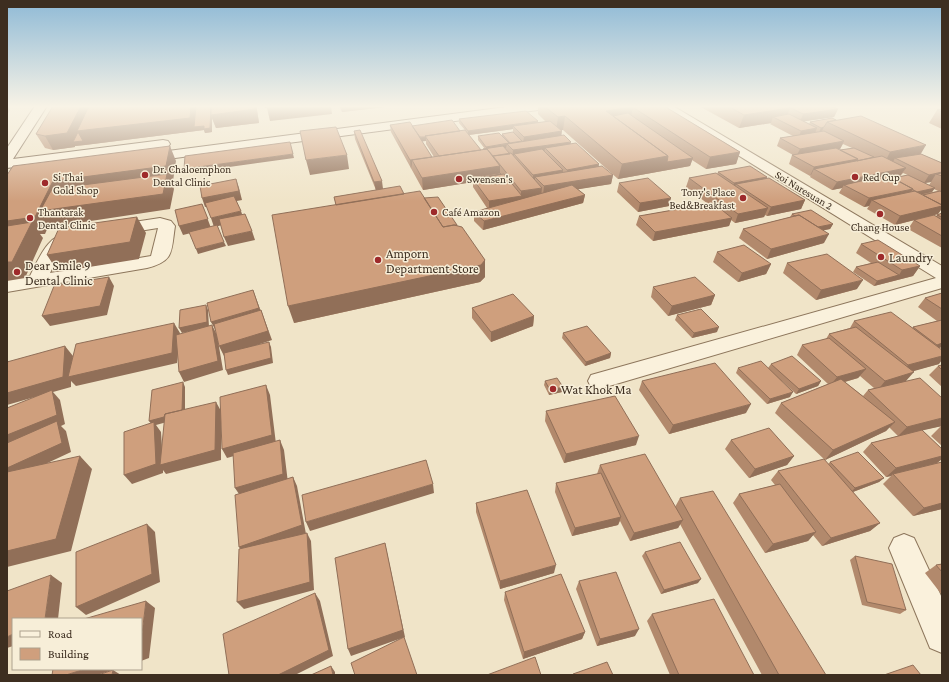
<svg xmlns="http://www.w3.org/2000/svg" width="949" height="682" font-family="'Crimson Pro',serif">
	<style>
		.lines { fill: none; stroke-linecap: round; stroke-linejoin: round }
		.street-casing { stroke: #8d765c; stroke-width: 2 }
		.secondary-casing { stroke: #6f573f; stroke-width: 2 }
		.street { fill: #faf1dc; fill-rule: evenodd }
		.secondary { fill: #faf1dc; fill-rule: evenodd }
		.wall { fill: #b2896c; fill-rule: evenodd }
		.shaded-wall { fill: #916f58 }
		.building { fill: #cf9f7d; stroke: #916f58 }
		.poi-dot { fill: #9e2a2b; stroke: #f7eed8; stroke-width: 1.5 }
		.labels { text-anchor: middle; stroke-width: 3; stroke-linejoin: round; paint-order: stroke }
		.far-poi-label { font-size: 11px; fill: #3d2e20; stroke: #f7eed8; text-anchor: start }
		.far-street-label { font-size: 11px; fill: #3d2e20; stroke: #f7eed8 }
		.poi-label { font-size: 13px; fill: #3d2e20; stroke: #f7eed8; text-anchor: start }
	</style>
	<rect width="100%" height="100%" fill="#f0e4c8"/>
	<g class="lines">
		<defs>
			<path id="street" d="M661 106H673L942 266V288L599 389 591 387 588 381 591 375 936 278 662 108Z
				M160 218 171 221 175 226C171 251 175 261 147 268L7 292V280L30 276C38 260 50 229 73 234L75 238 60 252 50 273 151 256 158 228 114 235 108 233 106 230 108 227 114 225Z
				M904 534 914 538 942 598V653L930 648 889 548 894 538Z"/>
			<path id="secondary" d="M35 106H47L13 159 163 140 168 141 170 144 168 147 163 148 7 168V148Z
				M513 106H544L538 110 145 162 140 161 138 158 140 155 145 154Z"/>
		</defs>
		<use href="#street" class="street-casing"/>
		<use href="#secondary" class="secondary-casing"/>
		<use href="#street" class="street"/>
		<use href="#secondary" class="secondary"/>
	</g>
	<path class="wall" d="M53 106H257V110L259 123 216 128 212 118V132L205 133 204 130 85 145 75 146V147L53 150 45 148 36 134Z
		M339 106H393L342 112Z
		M538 106H664L740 152 736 164 706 169 692 160 690 166 618 179 563 130H561V136L570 144 599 167 613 175 611 184 578 189 585 195 583 203 483 230 474 221V212L487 208 473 187V182L423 190 391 132 390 125 412 126 460 131 465 130 459 123V119L538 121V123L546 122 538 114ZM513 129V133L502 134V136H478V140L485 149 481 150 469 135ZM422 141H426V144L434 157H432Z
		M699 106H830L838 109 834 117 804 121 809 124 810 122 832 118 921 154 942 163V211L941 210 938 214 895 225 867 209 869 206 864 207 839 193 842 188 832 190 810 177 811 175 810 176 789 164 792 155H793L777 146 780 138 793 136 770 124 771 123 739 128ZM843 144 852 148 840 150 838 149H840ZM903 173 908 175 893 178H892L900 176ZM931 182 929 185 925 183ZM934 189 938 191 922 194 932 192Z
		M942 109V129L929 123 937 110Z
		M354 131 383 189 424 198 457 225 485 260V277L480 282 294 323 336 205 334 197 376 190 355 139Z
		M718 172 767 177 766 179 805 200 801 209 767 216 765 215 764 217 735 223 731 220 729 226 653 241 636 225 639 216 708 204 686 187 689 178 717 174Z
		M619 183 669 206 638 212 617 192Z
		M942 213V248L908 229 914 220 936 216 937 215Z
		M792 214 833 224 830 229 823 230 824 243 767 259 739 238 743 229 790 217Z
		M861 244 920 266 913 276 874 286 853 272 856 267 871 263 856 253Z
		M717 252 771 264 766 274 738 282 713 262Z
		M787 263 857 289 816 300 783 273Z
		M653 287 715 295 711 305 668 316 651 297Z
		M942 293V347L939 348V364L912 371 906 381 942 426 922 430 942 449V459L937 463 942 462V509L913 516 883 484 891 476 886 477 863 452 871 443 898 436 889 427 886 431 825 460 775 413 781 403 828 384 797 355 802 345 826 339 829 334 850 328 854 321 912 328 913 327 937 321 918 307 925 298ZM860 376 874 388 868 390 863 396 845 382 858 378Z
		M472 308 534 316 533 326 491 342 472 318Z
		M677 315 717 332 692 338 675 320Z
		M563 333 611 353 610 358 585 366 562 338Z
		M771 364 821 381 818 386 796 394 782 381 790 397 767 404 736 373 738 368H768Z
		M942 365V387L929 375 938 366Z
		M545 381 562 392 549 395 544 385Z
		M642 381 746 413 669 434 639 390Z
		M546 411 636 445 564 463 545 421Z
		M941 426H942V446L931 436Z
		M731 440 794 456 787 465 749 478 725 449Z
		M830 462 884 478 879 482 853 492 880 523 870 531 822 546 813 535 808 541 765 553 733 503 739 494 775 485 771 480 778 471 828 464Z
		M600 465 675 507 680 498 826 675H762L680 524 678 528 630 541 620 521 618 525 572 536 555 492 556 483 597 474Z
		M476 503 554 573 500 589 476 512Z
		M645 552 698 583 661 594 642 556Z
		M855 556 906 610 900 614 862 605 850 560Z
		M942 564V595L925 573 936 565Z
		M579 581 635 636 597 646 576 589Z
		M505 592 585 632 582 639 523 659 504 600Z
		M652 614 754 675H670L647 621Z"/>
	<path class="shaded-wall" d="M7 106H8L10 110 7 115Z
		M81 106H257V110L259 123 216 128 212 118V132L205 133 204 130 85 145 75 146V147L53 150 45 136Z
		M264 106H331L332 114 270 121 267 108H265Z
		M341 106H393L342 112Z
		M633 107 630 121 614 123 606 111Z
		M790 108 785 121 773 117 771 123 739 128 744 115Z
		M838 109 834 117 800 122 803 114Z
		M565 116 563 130 556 131 558 117Z
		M538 121V125L513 126V129L468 135V131Z
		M824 127 822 131 819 132 821 128Z
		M817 128 814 136 798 139 801 131Z
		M562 131 561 139 523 143 524 137Z
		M426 137V141L418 142V138Z
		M844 141 840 149 796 157 800 149Z
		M571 142 570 150 545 148 544 154H514V158L512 159 513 150Z
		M507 144 506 148 486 151V147Z
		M926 145 919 157 895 158 893 162 884 164 890 152Z
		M170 146 176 161 173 181H171L174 189 170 209 51 227 49 225 45 234H40L43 238 25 278 7 281V221L53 181Z
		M740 152 736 164 706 169 710 157Z
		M293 154 294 158 186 173 184 169Z
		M347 155 349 169 310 175 306 160Z
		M668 156 693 158 690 166 618 179 622 164Z
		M858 159 853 167 814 169 811 175 810 176 814 167Z
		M410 160H412V168L411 164V169Z
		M599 164 598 173 566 178 567 170Z
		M500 166V178L475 177V182L473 179V182L423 190 422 178Z
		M906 168 900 176 848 187 844 185 842 188 832 190 837 182Z
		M563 170 562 179 535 177V183H533V175Z
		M936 174 931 182 924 183 929 175Z
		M613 175 611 184 543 195 544 186Z
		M767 177 763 185 736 184 734 191 731 192 734 183Z
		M236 179 239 188 242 200 205 207 202 198Z
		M382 181 383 189 376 191 374 182Z
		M542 188 541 197 489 210V201L521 196V191Z
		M935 188 932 192 914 196 916 192Z
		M913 189 908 197 872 200 869 206 864 207 869 198Z
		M585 195 583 203 483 230 484 221Z
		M671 198 669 206 638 212 640 203Z
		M805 200 801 209 767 216 771 207Z
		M202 204 211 228 183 235 179 226Z
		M942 206V208L938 214 895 225 900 216Z
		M768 208 764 217 735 223 738 214Z
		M241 211 244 220 214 227 211 218Z
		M137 217 146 233 139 259 58 272 47 255Z
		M732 218 729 226 653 241 655 232Z
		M833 224 830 229 811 233 814 228Z
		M252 231 255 240 228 246 224 237Z
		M829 234 824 243 767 259 771 249Z
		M224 242 226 246 198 254 196 249Z
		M485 260V277L480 282 294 323 288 306Z
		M771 264 766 274 738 282 742 273Z
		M920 266 913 276 874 286 877 281 899 275 902 270Z
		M109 277 114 286 107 315 50 326 42 316Z
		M863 280 857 289 816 300 821 290Z
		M253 290 263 317 216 331 211 322Z
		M715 295 711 305 668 316 672 306Z
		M206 305 208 310 209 327 182 333 179 328Z
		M261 310 272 340 224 356 219 346Z
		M534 316 533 326 491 342V332Z
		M174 323 180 333 177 363 76 386 71 381V387L53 392 60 400 65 424 61 426 66 431 71 452 11 480 7 477V435L52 392 7 405V393L65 346 73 356 71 376Z
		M212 325 217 335 223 370 184 382 179 372Z
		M719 327 717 332 692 338 694 333Z
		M269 342 271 347 273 363 228 375 226 370Z
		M942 343V347L933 350 937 345Z
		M611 353 610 358 585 366 586 362Z
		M942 356V360L939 364 900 375 908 365Z
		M866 369 858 378 830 386 837 377Z
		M914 372 905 382 877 391 885 381Z
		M821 381 818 386 796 394 799 389Z
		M183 382 185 387V417L156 425 161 432 163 464 216 402 221 411V460L166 474 163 470V473L132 484 124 475 153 426 149 421Z
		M266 385 270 395 276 444 227 458 222 449Z
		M563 387 562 392 549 395 550 390Z
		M793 392 790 397 767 404 770 399Z
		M751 404 746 413 669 434 673 425Z
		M942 418V426L898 436 907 427Z
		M895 422 886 431 825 460 833 450Z
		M639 436 636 445 564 463 566 454Z
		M280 440 284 450 288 483 241 497 235 488Z
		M80 456 92 469 71 551 7 567V551Z
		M794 456 787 465 749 478 755 469Z
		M942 456V459L937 463 893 474 891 476 886 477 896 468Z
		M293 477 297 486 306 534 245 555 239 547Z
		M884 478 879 482 850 493 855 488Z
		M433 484 434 493 310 531 306 522Z
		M942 503V509L913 516 924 508Z
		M621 517 618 525 572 536 575 528Z
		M683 520 678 528 630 541 634 533Z
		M880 523 870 531 822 546 831 538Z
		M147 524 155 532 160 582 86 615 76 607Z
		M816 532 808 541 765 553 773 544Z
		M307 533 311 541 314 590 244 609 237 602Z
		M385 543 405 637 351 656 348 649Z
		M556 565 554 573 500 589V581Z
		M51 575 62 583 58 619H45Z
		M701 579 698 583 661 594 664 590Z
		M315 593 320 601 333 656 295 675H278Z
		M146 601 155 608 149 658 141 661V642Z
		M639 629 635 636 597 646 600 639Z
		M585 632 582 639 523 659 524 652Z
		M13 634V646L7 648V637Z
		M331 666 335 672V675H333Z
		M85 669H116L97 675H66Z
		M113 670 121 675H112Z"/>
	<path class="building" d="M53 106H81L67 133 45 136 36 134Z
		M89 106H191L190 118 77 131Z
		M196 106H211L210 128 204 129V126L194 127Z
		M211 106H255V109L211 115Z
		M266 106H285L267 108Z
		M544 106H631L633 107 606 111 668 156 622 164 565 116 558 117Z
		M631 106H664L740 152 710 157Z
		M728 106H786L790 108 744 115Z
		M787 106H830L838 109 803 114Z
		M942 109V112L937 110Z
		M526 111 538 121 468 131 459 119Z
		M628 113 693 158 667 162 668 156 613 116Z
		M789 114 817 128 801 131 773 117Z
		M861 116 926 145 890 152 827 122Z
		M832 118 836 120 827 122 824 127 821 128 810 122Z
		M452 120 460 131 425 136 426 137H420L412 126Z
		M550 121 562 131 524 137 513 126Z
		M410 122 432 157 410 160 390 125Z
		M336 127 347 155 306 160 300 131Z
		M360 130 382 181 374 182 354 131Z
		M465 130 481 150 439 156 425 136Z
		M824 131 844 141 800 149 780 138Z
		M78 132 83 141 73 142Z
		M513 132 522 141 510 143 502 134Z
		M499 133 509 143 486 147 478 136Z
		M564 135 571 142 513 150 507 144Z
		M290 142 293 154 184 169 185 156Z
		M576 143 599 164 567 170 545 148Z
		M170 146 166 166 53 181 35 217 7 221V175L13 166Z
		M503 146 510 154 493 156 487 149H483Z
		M836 148 858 159 814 167 792 155Z
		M854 148 874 157 857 161 858 159 840 150Z
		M487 149 500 166 422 178 412 160Z
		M542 149 563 170 533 175 514 154Z
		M511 153 542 188 521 191 493 156Z
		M921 154 942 163V172L929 175 895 158Z
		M882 156 906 168 837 182 814 169Z
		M602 166 613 175 544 186 535 177Z
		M750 166 767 177 734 183 718 172Z
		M500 173 501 174 476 178 475 177Z
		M716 173 768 208 738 214 689 178Z
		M942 173V176L936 174Z
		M167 174 163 194 40 211 52 189Z
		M504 174 522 196 489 201 473 179Z
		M887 175 913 189 869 198 844 185Z
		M908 175 935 188 917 192 913 190V189L893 178Z
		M648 178 671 198 640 203 619 183Z
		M769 178 805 200 771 207 736 184Z
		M236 179 239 191 202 198 200 186Z
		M572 185 585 195 484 221 474 212Z
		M400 186 404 194 336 205 334 197Z
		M420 191 443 227 454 225 462 227 485 260 481 265 288 306 272 215Z
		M915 191 942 205V206L900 216 872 200Z
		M940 191 942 192V205L923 195Z
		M234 196 241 211 211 218 205 203Z
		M438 197 457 225H454L443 227 424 198Z
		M713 203 732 218 655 232 639 216Z
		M202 204 208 219 179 226 175 210Z
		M811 210 833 224 818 227 799 215 795 216 792 214Z
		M942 213V217L937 215Z
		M245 214 252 231 224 237 219 219Z
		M799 215 829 234 771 249 743 229Z
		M934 215 942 220V236L914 220Z
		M137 217 130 242 47 255 59 228Z
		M32 222 12 262H7V226Z
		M217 225 224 242 196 249 189 232Z
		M878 240 920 266 902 270 861 244Z
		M744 245 771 264 742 273 717 252Z
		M827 254 863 280 821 290 787 263Z
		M878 262 899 275 877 281 856 267Z
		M109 277 100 306 42 316 54 286Z
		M695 277 715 295 672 306 653 287Z
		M253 290 259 308 211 322 207 303Z
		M942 293V309L925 298Z
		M513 294 534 316 491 332 472 308Z
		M206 305 207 322 179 328 180 310Z
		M701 309 719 327 694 333 677 315Z
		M261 310 268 331 219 346 214 324Z
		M891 312 942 350V356L908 365 854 321Z
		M942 320V343L937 345 913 327Z
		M174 323 172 353 68 377 76 344Z
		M212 325 218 361 179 372 176 335Z
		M587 326 611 353 586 362 563 333Z
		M856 327 914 372 885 381 829 334Z
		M829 338 866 369 837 377 802 345Z
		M269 342 271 358 226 370 224 353Z
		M65 346 63 377 7 393V362Z
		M792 356 821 381 799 389 771 364Z
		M761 361 793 392 770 399 738 368Z
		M715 363 751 404 673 425 642 381Z
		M942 365V370L938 366Z
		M557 378 563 387 550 390 545 381Z
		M920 378 942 398V418L907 427 868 390Z
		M841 379 895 422 833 450 781 403Z
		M183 382 182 410 165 414 164 417 149 421 152 390Z
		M266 385 272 435 222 449 220 397Z
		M52 390 57 415 7 435V408Z
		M615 396 639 436 566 454 546 411Z
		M216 402 215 450 160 465 165 414Z
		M57 421 62 443 7 468V443Z
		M154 422 156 464 124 475V432Z
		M769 428 794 456 755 469 731 440Z
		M922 430 942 449V456L896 468 871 443Z
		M280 440 283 474 235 488 233 453Z
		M858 452 884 478 855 488 830 462Z
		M645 454 683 520 634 533 600 465Z
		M80 456 56 539 7 551V472Z
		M824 459 880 523 831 538 778 471Z
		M426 460 433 484 306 522 302 495Z
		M942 462V503L924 508 893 474Z
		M601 473 621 517 575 528 556 483Z
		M293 477 302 525 239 547 235 495Z
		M780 484 816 532 773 544 739 494Z
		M527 490 556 565 500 581 476 503Z
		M713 491 826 675H779L680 498Z
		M147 524 152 574 76 607V552Z
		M307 533 310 582 237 602 239 549Z
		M680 542 701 579 664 590 645 552Z
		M385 543 403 630 348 649 335 558Z
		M855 556 892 564 906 610 867 602Z
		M942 564V572L936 565Z
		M616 572 639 629 600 639 579 581Z
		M561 574 585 632 524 652 505 592Z
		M51 575 45 619H13V634L7 637V591Z
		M315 593 329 650 278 675H229L223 634Z
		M714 599 754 675H679L652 614Z
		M146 601 141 642V619H84Z
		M404 637 417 675H355L351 663Z
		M535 657 541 675H487Z
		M607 662 613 675H573V674Z
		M913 665 921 675H884Z
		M331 666 333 675H311Z
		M53 669H85L66 675H52Z
		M113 670 112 675H98Z"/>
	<linearGradient id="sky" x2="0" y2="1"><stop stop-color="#8fbad6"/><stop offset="0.53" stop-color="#f8f3e6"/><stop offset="1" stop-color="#f8f3e6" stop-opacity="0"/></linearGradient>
	<rect width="949" height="201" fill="url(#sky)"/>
	<g class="poi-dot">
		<circle cx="145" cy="175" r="4"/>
		<circle cx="855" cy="177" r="4"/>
		<circle cx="459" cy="179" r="4"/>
		<circle cx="45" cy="183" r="4"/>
		<circle cx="743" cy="198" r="4"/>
		<circle cx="434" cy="212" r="4"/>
		<circle cx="880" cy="214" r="4"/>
		<circle cx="30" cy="218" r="4"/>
		<circle cx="881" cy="257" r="4"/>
		<circle cx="378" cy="260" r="4"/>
		<circle cx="17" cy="272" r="4"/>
		<circle cx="553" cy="389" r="4"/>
	</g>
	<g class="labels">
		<g class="far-poi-label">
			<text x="153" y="173">Dr. Chaloemphon<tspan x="153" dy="13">Dental Clinic</tspan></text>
			<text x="53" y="181">Si Thai<tspan x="53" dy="13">Gold Shop</tspan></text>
			<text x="863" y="181">Red Cup</text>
			<text x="467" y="183">Swensen's</text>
			<text x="735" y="196" text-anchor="end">Tony's Place<tspan x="735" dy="13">Bed&amp;Breakfast</tspan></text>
			<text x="38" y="216">Thantarak<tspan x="38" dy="13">Dental Clinic</tspan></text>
			<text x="442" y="216">Café Amazon</text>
			<text x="880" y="231" text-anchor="middle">Chang House</text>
		</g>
		<g class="far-street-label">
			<text transform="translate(804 190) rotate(31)" y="4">Soi Naresuan 2</text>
		</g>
		<g class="poi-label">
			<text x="386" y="258">Amporn<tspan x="386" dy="15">Department Store</tspan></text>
			<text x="889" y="262">Laundry</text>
			<text x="25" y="270">Dear Smile 9<tspan x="25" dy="15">Dental Clinic</tspan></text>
			<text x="561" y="394">Wat Khok Ma</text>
		</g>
	</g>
	<rect width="949" height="682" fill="none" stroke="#3d2e20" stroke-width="16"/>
	<rect x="12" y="618" width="130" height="52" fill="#f7eed8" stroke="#ada18e"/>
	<rect x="20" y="631" width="20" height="6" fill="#faf1dc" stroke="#ada18e"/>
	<text x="48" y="638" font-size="12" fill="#3d2e20">Road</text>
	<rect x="20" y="648" width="20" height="12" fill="#cf9f7d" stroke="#ada18e"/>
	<text x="48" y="658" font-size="12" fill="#3d2e20">Building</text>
</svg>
